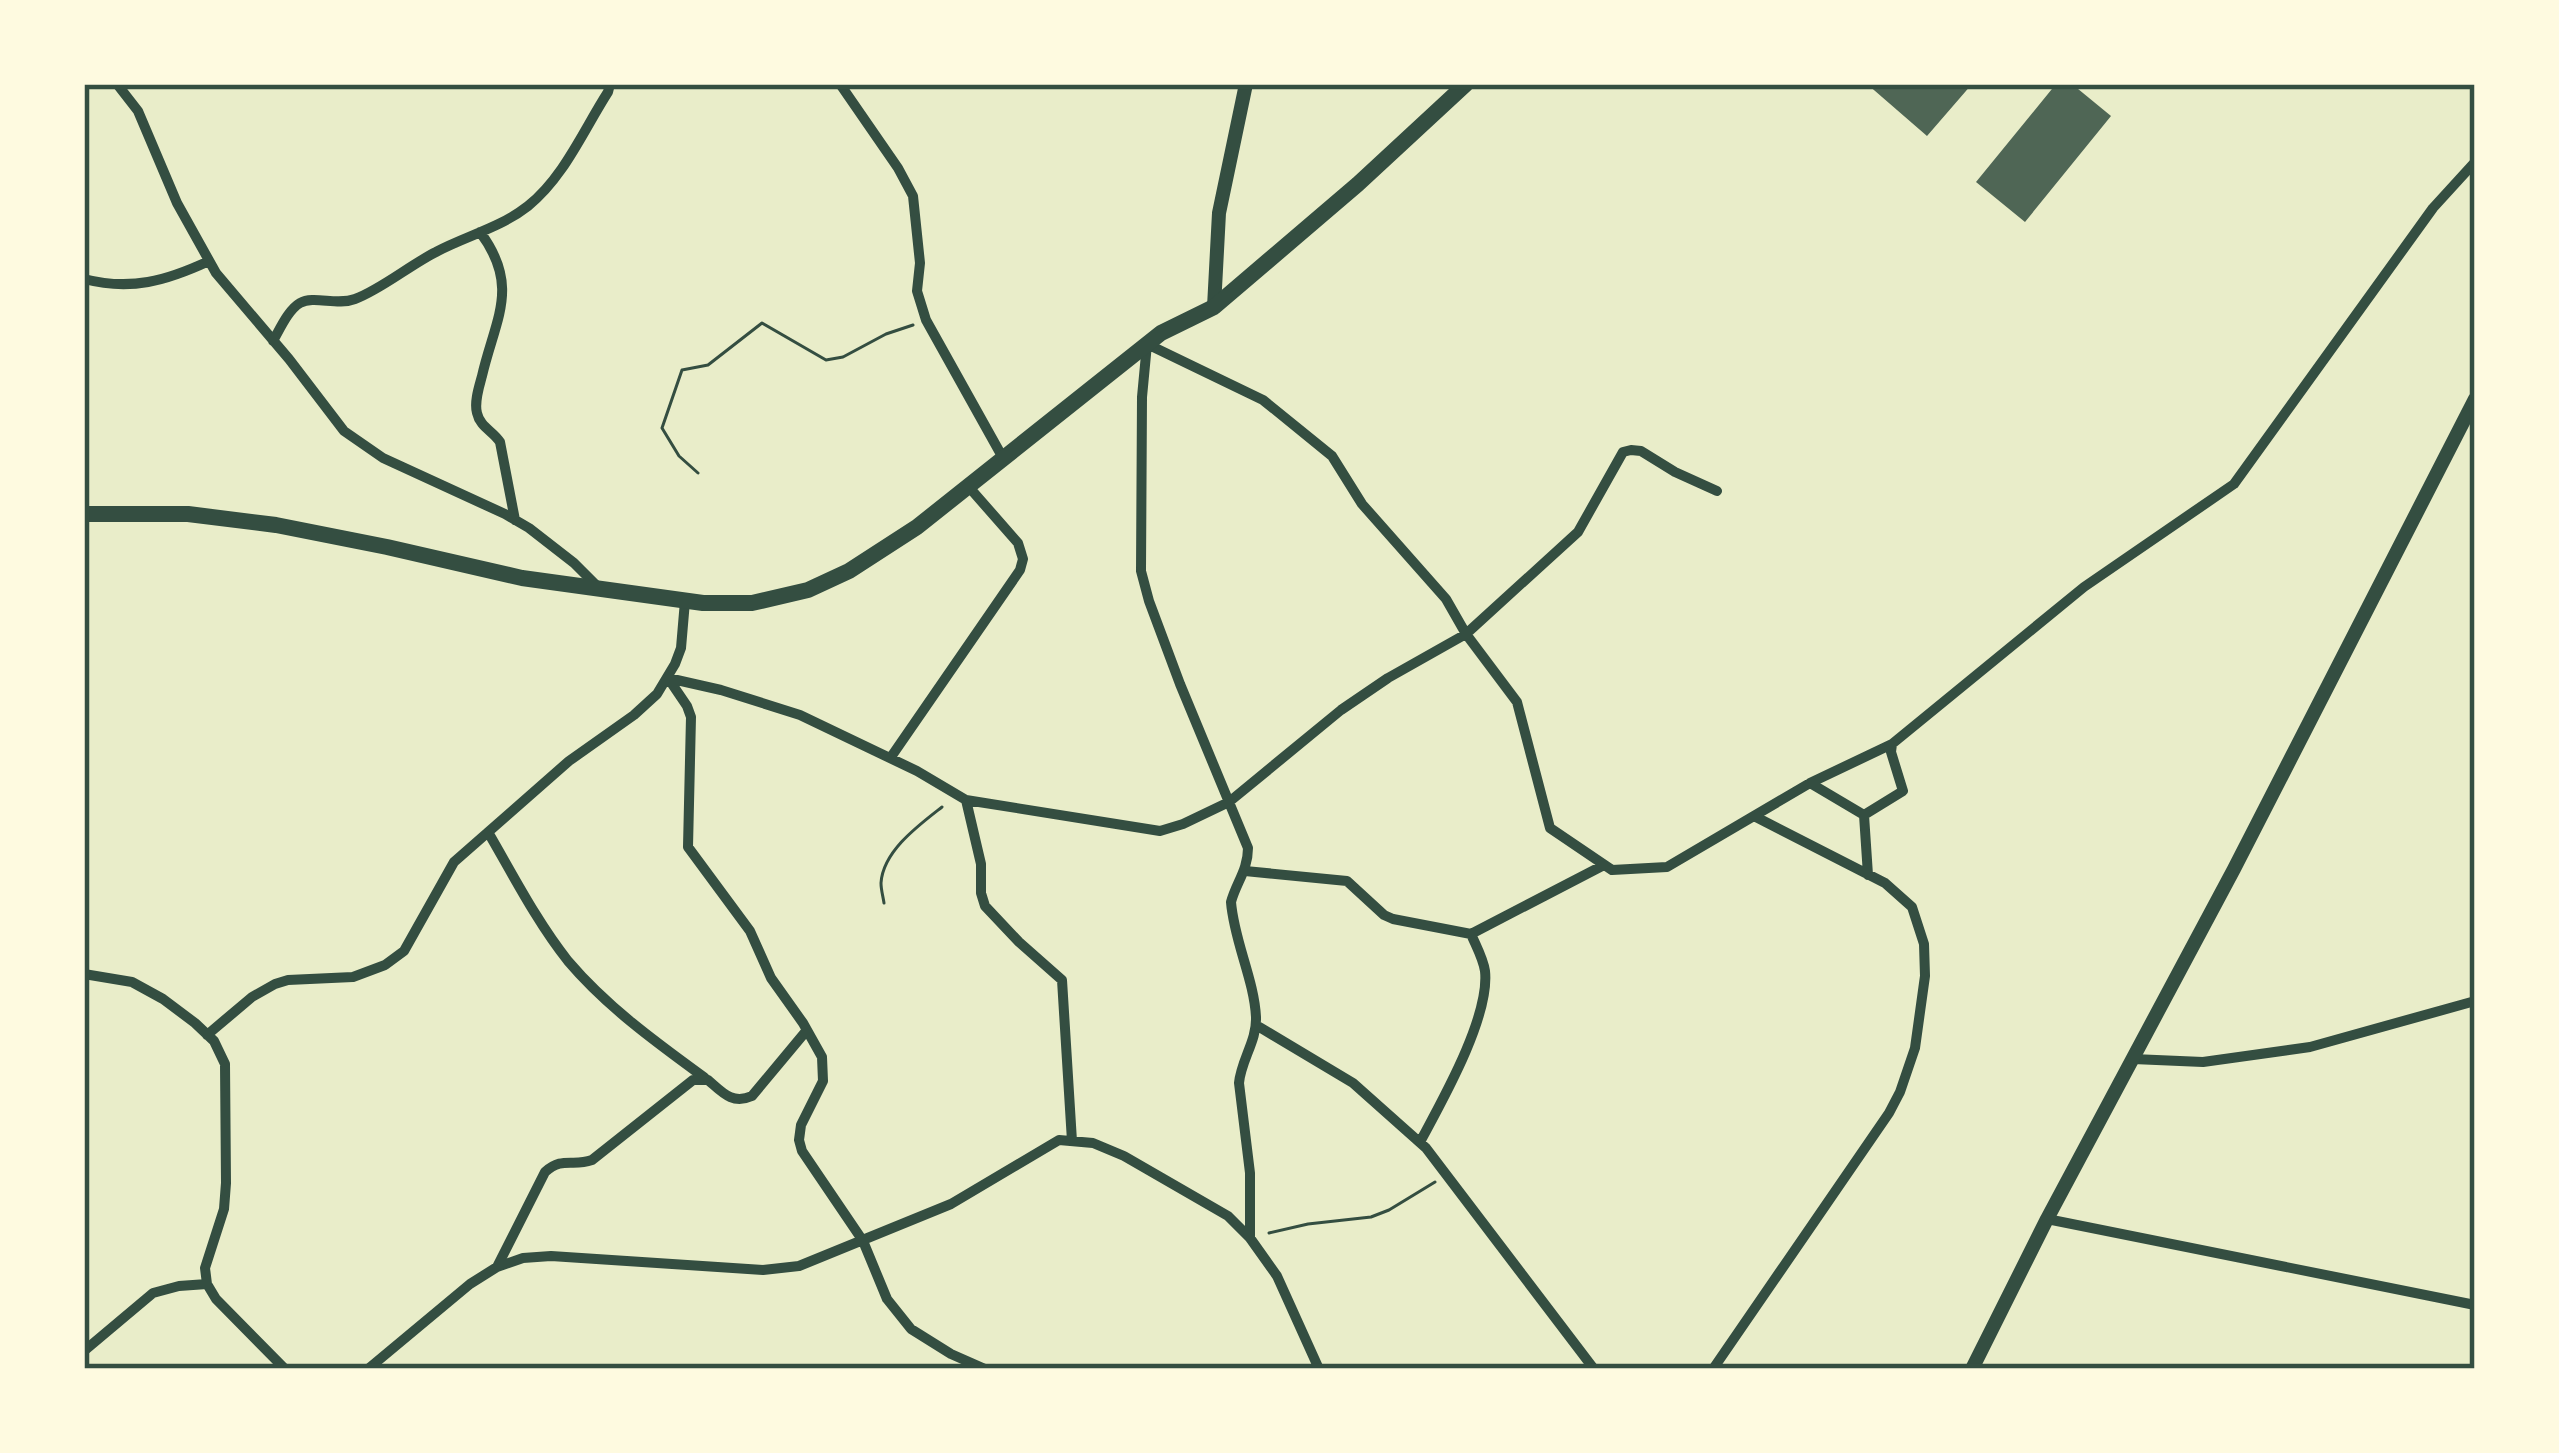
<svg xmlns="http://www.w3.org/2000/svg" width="2559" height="1453" font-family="Arial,sans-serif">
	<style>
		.building { fill: #4f6655 }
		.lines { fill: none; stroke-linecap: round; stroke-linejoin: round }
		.path { stroke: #344e41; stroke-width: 3 }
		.minor { stroke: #344e41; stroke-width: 10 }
		.tertiary { stroke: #344e41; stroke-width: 14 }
		.primary { stroke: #344e41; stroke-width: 16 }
		.neatline { fill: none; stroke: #344e41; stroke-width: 4.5 }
	</style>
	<rect width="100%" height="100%" fill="#e9edc9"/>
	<path class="building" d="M1867 84H1972L1927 136Z
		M2056 84H2072L2111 116 2025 222 1976 182Z"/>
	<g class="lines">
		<path class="path" d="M698 473 679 456 662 428 682 370 708 365 762 323 826 360 843 357 886 334 913 325
			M884 903C883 896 881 890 881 883 883 851 919 825 942 807
			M1269 1233 1308 1224 1371 1217 1389 1210 1435 1182"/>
		<path class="minor" d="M117 84 138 111 177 203 216 273 289 359 344 431 383 458 505 514 529 528 574 563 600 589
			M840 84 898 168 913 196 920 263 917 291 926 320 1003 458
			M480 232C521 287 495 319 482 376 479 387 474 402 477 413 480 427 493 431 500 442L515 520
			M84 279C131 291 166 281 209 261
			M273 341C280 329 288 310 300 303 314 295 337 306 355 299 380 290 410 265 436 252 466 236 500 228 528 206 564 177 583 131 608 92L610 84
			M668 678 721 690 800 715 917 771 966 800 1160 831 1183 824 1229 802 1341 710 1388 678 1466 634 1578 532 1623 452 1631 450 1641 451 1675 472 1717 491
			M668 678 687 706 691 717 688 847 750 931 771 978 803 1023 822 1057 823 1081 801 1125 799 1140 802 1151 863 1241 887 1299 911 1329 951 1354 985 1369
			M891 757 1020 570 1023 559 1018 543 968 486
			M1810 783 1864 815 1903 791 1891 752 1892 744
			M966 800 981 864V893L985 906 1019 942 1062 980 1072 1141
			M1864 815 1868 875
			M488 832C513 875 537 922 568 961 607 1007 657 1043 705 1078
			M1245 871 1347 881 1384 915 1393 919 1471 934C1476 946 1483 958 1485 971 1490 1017 1442 1101 1420 1142
			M1471 934 1604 865
			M84 974 132 982 163 999 195 1023 214 1041 225 1064 226 1183 224 1209 205 1268 207 1284 216 1299 285 1369
			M1256 1025 1353 1083 1426 1148 1594 1369
			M207 1035 252 997 275 984 288 980 353 977 385 965 404 951 454 862 569 761 634 715 657 694 675 664 681 648 685 601
			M2133 1059 2203 1062 2310 1047 2475 1001
			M2047 1219 2475 1305
			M1250 1238V1173L1239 1083C1241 1060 1257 1041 1256 1017 1254 979 1234 941 1231 902 1236 883 1248 870 1248 848L1180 684 1149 601 1141 571 1142 397 1147 344 1263 400 1332 456 1362 504 1446 599 1466 634 1517 702 1550 828 1612 870 1667 867 1810 783 1892 744 2084 587 2234 484 2433 208 2475 162
			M497 1267 545 1172C563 1156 572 1167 592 1160L693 1080H708C722 1092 732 1105 752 1096L807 1030
			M84 1351 153 1293 179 1286 207 1284
			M368 1369 470 1284 497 1267 523 1258 551 1256 763 1270 799 1266 951 1204 1059 1140 1093 1143 1124 1156 1228 1216 1250 1238 1277 1276 1319 1369
			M1713 1369 1889 1113 1900 1092 1915 1048 1925 976 1924 944 1912 907 1885 883 1754 816"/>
		<path class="tertiary" d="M1214 307 1219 213 1246 84
			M1972 1369 2047 1219 2234 869 2475 399"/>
		<path class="primary" d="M84 514H188L276 525 387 547 522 578 703 603H752L808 590 849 571 917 527 1161 333 1214 307 1358 184 1466 84"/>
	</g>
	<rect width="2559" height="1453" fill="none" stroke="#fefae0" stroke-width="174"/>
	<rect x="87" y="87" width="2385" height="1279" class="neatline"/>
</svg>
